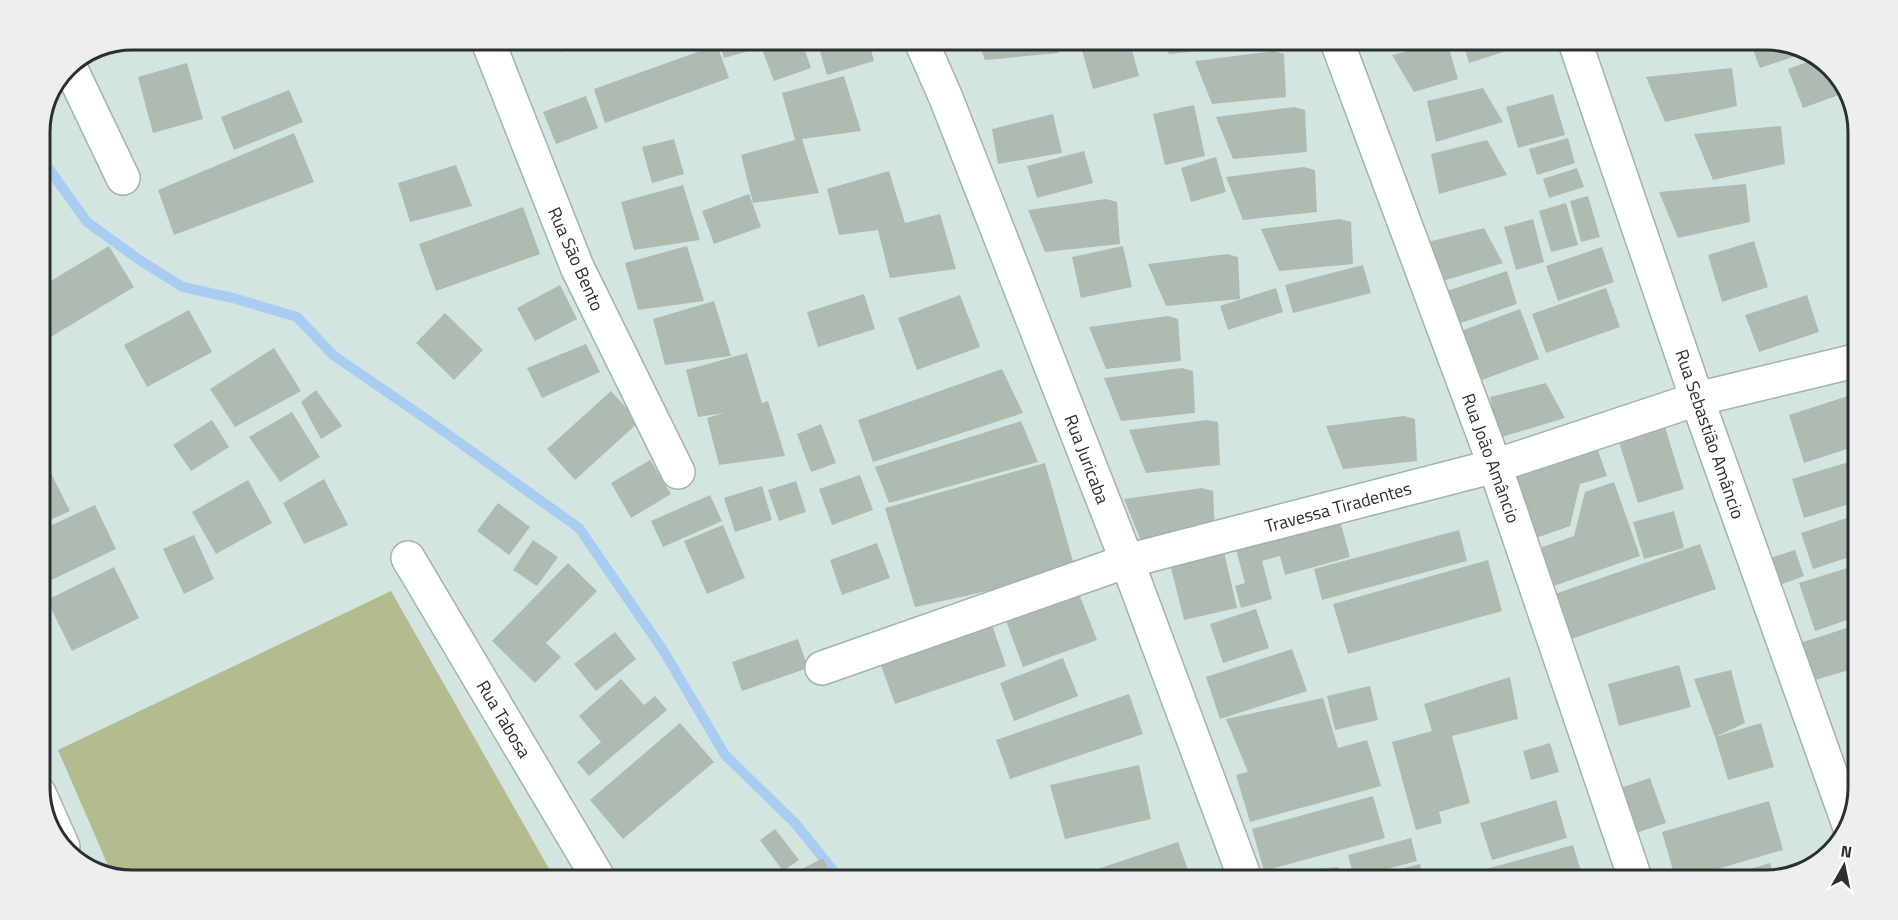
<svg xmlns="http://www.w3.org/2000/svg" width="1898" height="920" font-family="'Titillium Web',sans-serif">
<rect width="100%" height="100%" fill="#d3e5e1"/>
<polygon fill="#b3bb8f" points="391,591 556,881 132,881 113,877 58,750"/>
<g fill="none" stroke-linecap="round" stroke-linejoin="round">
<polyline stroke="#a9ccf1" stroke-width="10" points="39,155 87,222 141,261 183,287 233,298 297,317 333,355 432,423 579,528 663,650 725,755 795,823 836,874 839,881"/>
</g>
<g fill="#afbbb1">
<polygon points="556,39 604,39 605,40 560,52"/>
<polygon points="718,39 784,39 784,41 724,58"/>
<polygon points="801,39 811,68 774,81 763,52"/>
<polygon points="839,39 868,39 874,61 827,75 818,45"/>
<polygon points="977,39 1058,39 1059,53 985,60"/>
<polygon points="1112,39 1129,39 1139,76 1093,89 1081,47"/>
<polygon points="1163,39 1243,39 1243,47 1169,54"/>
<polygon points="1462,39 1526,39 1528,44 1469,63"/>
<polygon points="1749,39 1766,39 1807,48 1810,51 1760,68"/>
<polygon points="1447,42 1458,79 1414,92 1392,55"/>
<polygon points="717,45 729,78 605,123 594,89"/>
<polygon points="1273,51 1284,54 1286,97 1212,104 1195,61"/>
<polygon points="1818,58 1843,80 1847,92 1803,108 1788,69"/>
<polygon points="187,63 203,119 153,133 138,77"/>
<polygon points="1732,68 1737,106 1665,122 1646,77"/>
<polygon points="844,76 861,131 802,139 819,193 753,203 741,155 795,140 782,93"/>
<polygon points="1483,88 1503,122 1436,142 1427,101"/>
<polygon points="289,90 303,122 234,150 221,117"/>
<polygon points="1553,94 1565,135 1518,148 1506,107"/>
<polygon points="586,96 598,128 556,144 543,112"/>
<polygon points="1194,105 1205,156 1165,165 1153,114"/>
<polygon points="1294,107 1305,110 1307,152 1233,159 1216,117"/>
<polygon points="1053,114 1062,153 998,164 992,129"/>
<polygon points="1781,126 1785,164 1713,180 1694,134"/>
<polygon points="294,133 314,182 174,235 158,190"/>
<polygon points="1568,138 1575,163 1537,175 1529,149"/>
<polygon points="674,139 684,174 652,183 642,147"/>
<polygon points="1487,140 1507,175 1439,194 1431,154"/>
<polygon points="1084,151 1093,183 1037,198 1027,166"/>
<polygon points="1216,157 1226,192 1191,202 1181,168"/>
<polygon points="456,165 472,206 410,222 398,183"/>
<polygon points="1304,167 1315,170 1317,212 1243,220 1226,177"/>
<polygon points="1577,168 1584,187 1549,198 1543,179"/>
<polygon points="889,171 905,223 940,214 956,269 890,278 878,230 839,235 827,189"/>
<polygon points="1746,184 1750,222 1678,238 1659,192"/>
<polygon points="683,185 700,240 634,250 621,202"/>
<polygon points="749,194 761,227 714,244 702,211"/>
<polygon points="1588,196 1600,237 1581,242 1570,201"/>
<polygon points="1106,199 1117,202 1120,244 1045,252 1028,210"/>
<polygon points="1566,203 1578,245 1551,252 1539,211"/>
<polygon points="523,207 540,254 436,291 419,244"/>
<polygon points="1340,219 1351,222 1353,264 1279,271 1261,229"/>
<polygon points="1533,219 1544,262 1516,270 1504,227"/>
<polygon points="1484,228 1503,263 1436,283 1428,242"/>
<polygon points="1754,241 1768,287 1722,302 1708,255"/>
<polygon points="109,246 134,287 49,338 39,321 39,288"/>
<polygon points="687,246 704,301 638,310 625,263"/>
<polygon points="1123,246 1132,287 1081,298 1072,257"/>
<polygon points="1602,247 1614,282 1558,301 1546,266"/>
<polygon points="1227,254 1238,257 1240,299 1166,306 1148,264"/>
<polygon points="1363,265 1371,293 1293,313 1285,285"/>
<polygon points="1507,271 1517,304 1449,327 1438,294"/>
<polygon points="560,285 577,319 535,341 517,308"/>
<polygon points="1276,288 1283,312 1228,330 1220,306"/>
<polygon points="1606,288 1620,327 1546,353 1532,314"/>
<polygon points="864,294 875,329 818,347 807,312"/>
<polygon points="960,295 980,347 917,370 898,318"/>
<polygon points="1807,295 1819,332 1759,352 1745,315"/>
<polygon points="714,301 731,356 665,365 653,319"/>
<polygon points="1520,309 1539,359 1468,385 1450,335"/>
<polygon points="189,310 212,352 147,387 124,345"/>
<polygon points="445,313 483,350 454,380 416,343"/>
<polygon points="1168,316 1178,319 1181,361 1106,369 1089,327"/>
<polygon points="586,344 600,372 542,398 527,368"/>
<polygon points="274,348 301,391 235,427 210,389"/>
<polygon points="747,353 762,403 768,401 785,456 719,465 707,418 724,413 698,417 686,370"/>
<polygon points="1182,368 1193,371 1195,413 1121,421 1104,378"/>
<polygon points="1002,369 1023,413 873,462 858,420"/>
<polygon points="1546,383 1565,418 1498,438 1490,397"/>
<polygon points="1859,389 1859,409 1858,409 1853,391"/>
<polygon points="316,390 342,426 321,439 301,402"/>
<polygon points="611,391 639,422 575,480 547,449"/>
<polygon points="1848,396 1859,430 1859,445 1804,463 1789,415"/>
<polygon points="292,412 320,457 280,482 249,437"/>
<polygon points="1404,416 1415,419 1417,461 1343,469 1326,426"/>
<polygon points="212,420 229,447 191,471 173,445"/>
<polygon points="1207,420 1218,422 1220,465 1146,473 1129,430"/>
<polygon points="1021,421 1038,462 889,503 875,467"/>
<polygon points="821,424 836,463 811,472 797,434"/>
<polygon points="1665,427 1684,489 1638,503 1619,442"/>
<polygon points="1597,448 1607,476 1580,484 1570,526 1533,539 1512,477"/>
<polygon points="1859,459 1859,501 1804,518 1792,479"/>
<polygon points="650,460 671,494 631,518 611,483"/>
<polygon points="1045,463 1076,572 915,607 885,508"/>
<polygon points="47,465 70,511 39,525 39,469"/>
<polygon points="860,475 873,510 832,525 819,489"/>
<polygon points="324,479 348,525 304,544 283,503"/>
<polygon points="248,480 272,523 216,554 192,512"/>
<polygon points="796,481 806,512 779,521 768,490"/>
<polygon points="1614,482 1640,556 1545,589 1531,551 1574,536 1585,492"/>
<polygon points="762,486 772,520 735,532 724,498"/>
<polygon points="1202,488 1213,491 1215,533 1141,541 1124,499"/>
<polygon points="710,495 722,521 663,547 651,521"/>
<polygon points="498,503 530,527 509,555 477,531"/>
<polygon points="95,505 116,549 43,584 39,577 39,531"/>
<polygon points="1674,511 1684,548 1644,559 1633,522"/>
<polygon points="1859,514 1859,554 1813,569 1801,533"/>
<polygon points="1339,517 1350,557 1285,575 1280,556 1262,561 1272,599 1241,608 1235,586 1245,583 1235,546"/>
<polygon points="723,525 745,578 707,594 684,541"/>
<polygon points="1459,530 1467,561 1322,600 1314,569"/>
<polygon points="194,535 214,579 184,594 163,549"/>
<polygon points="533,540 558,557 537,586 513,570"/>
<polygon points="877,543 890,578 842,595 830,560"/>
<polygon points="1700,544 1716,589 1568,640 1552,595"/>
<polygon points="1795,550 1804,576 1774,587 1764,560"/>
<polygon points="1224,552 1237,608 1184,620 1170,564"/>
<polygon points="1488,560 1502,611 1348,654 1333,604"/>
<polygon points="568,563 597,591 546,643 561,657 535,683 492,641"/>
<polygon points="1857,565 1859,616 1815,631 1799,583"/>
<polygon points="114,567 139,618 72,651 47,600"/>
<polygon points="1078,591 1097,640 1023,667 1005,618"/>
<polygon points="1256,609 1269,648 1223,663 1210,624"/>
<polygon points="989,616 1006,666 895,704 877,654"/>
<polygon points="1859,624 1859,667 1812,681 1800,643"/>
<polygon points="615,632 636,659 596,691 574,664"/>
<polygon points="798,639 808,668 742,691 732,662"/>
<polygon points="1292,649 1307,691 1220,719 1206,677"/>
<polygon points="1063,658 1078,696 1014,721 1000,683"/>
<polygon points="1679,665 1691,707 1619,726 1608,684"/>
<polygon points="1731,670 1745,723 1715,737 1694,679"/>
<polygon points="1510,677 1518,719 1452,736 1470,803 1439,812 1442,823 1416,830 1392,742 1432,731 1424,704"/>
<polygon points="621,679 644,705 655,696 667,710 589,776 577,762 601,742 579,716"/>
<polygon points="1370,686 1378,720 1335,730 1327,696"/>
<polygon points="1129,694 1143,734 1010,779 996,740"/>
<polygon points="1323,698 1338,748 1367,740 1381,786 1250,822 1236,775 1248,772 1226,719"/>
<polygon points="680,723 714,762 623,839 590,800"/>
<polygon points="1761,723 1774,767 1728,780 1715,737"/>
<polygon points="1550,743 1559,772 1531,780 1523,751"/>
<polygon points="1139,765 1151,819 1065,839 1050,785"/>
<polygon points="1650,778 1666,823 1636,833 1620,788"/>
<polygon points="1373,796 1385,838 1264,871 1252,829"/>
<polygon points="1556,800 1567,838 1492,860 1480,823"/>
<polygon points="1769,801 1783,850 1676,881 1662,832"/>
<polygon points="775,829 799,860 783,871 760,840"/>
<polygon points="1411,838 1417,861 1376,872 1378,881 1355,881 1348,855"/>
<polygon points="1178,842 1192,881 1082,881 1080,875"/>
<polygon points="1573,845 1584,881 1446,881 1446,880"/>
<polygon points="823,858 835,881 798,881 794,873"/>
<polygon points="1770,863 1775,879 1767,881 1729,881 1727,876"/>
<polygon points="1420,864 1424,881 1382,881 1380,874"/>
<polygon points="1338,867 1342,881 1289,881 1287,872"/>
<polygon points="273,870 343,880 343,881 272,881"/>
</g>
<g fill="none" stroke-linecap="round" stroke-linejoin="round">
<defs>
<g id="minor">
<polyline points="487,39 577,267 678,472"/>
<polyline points="920,39 946,98 1127,561 1246,881"/>
<polyline points="1336,39 1495,466 1636,881"/>
<polyline points="1574,39 1697,399 1850,828"/>
<polyline points="69,65 123,178"/>
<polyline points="408,558 600,881"/>
<polyline points="822,668 1127,561 1495,466 1697,399 1859,360"/>
<polyline points="39,793 63,847"/>
</g>
</defs>
<use href="#minor" stroke="#a1b2af" stroke-width="36"/>
<use href="#minor" stroke="#fff" stroke-width="33"/>
</g>
<g text-anchor="middle" dominant-baseline="central" stroke-width="4.5" stroke-linejoin="round" paint-order="stroke">
<g font-size="18" fill="#2a302f" stroke="#fff">
<text transform="translate(576 259) rotate(66)">Rua São Bento</text>
<text transform="translate(1710 434) rotate(71)">Rua Sebastião Amâncio</text>
<text transform="translate(1491 458) rotate(70)">Rua João Amâncio</text>
<text transform="translate(1087 459) rotate(69)">Rua Juricaba</text>
<text transform="translate(1338 507) rotate(-15)">Travessa Tiradentes</text>
<text transform="translate(504 719) rotate(59)">Rua Tabosa</text>
</g>
</g>
<path d="M0 0H1898V920H0ZM132 50H1766A82 82 0 0 1 1848 132V788A82 82 0 0 1 1766 870H132A82 82 0 0 1 50 788V132A82 82 0 0 1 132 50Z" fill="#eee" fill-rule="evenodd"/>
<path fill="none" stroke="#2a302f" stroke-width="3" d="M132 50H1766A82 82 0 0 1 1848 132V788A82 82 0 0 1 1766 870H132A82 82 0 0 1 50 788V132A82 82 0 0 1 132 50Z"/>
<g transform="translate(1844 866) rotate(9)" stroke="#ffffff" stroke-width="4.5" paint-order="stroke">
<path d="M0-4.5L10 22L0 15L-10 22Z" fill="#2a302f"/>
<text y="-9" font-size="16" font-weight="bold" text-anchor="middle" fill="#2a302f">N</text>
</g>
</svg>
